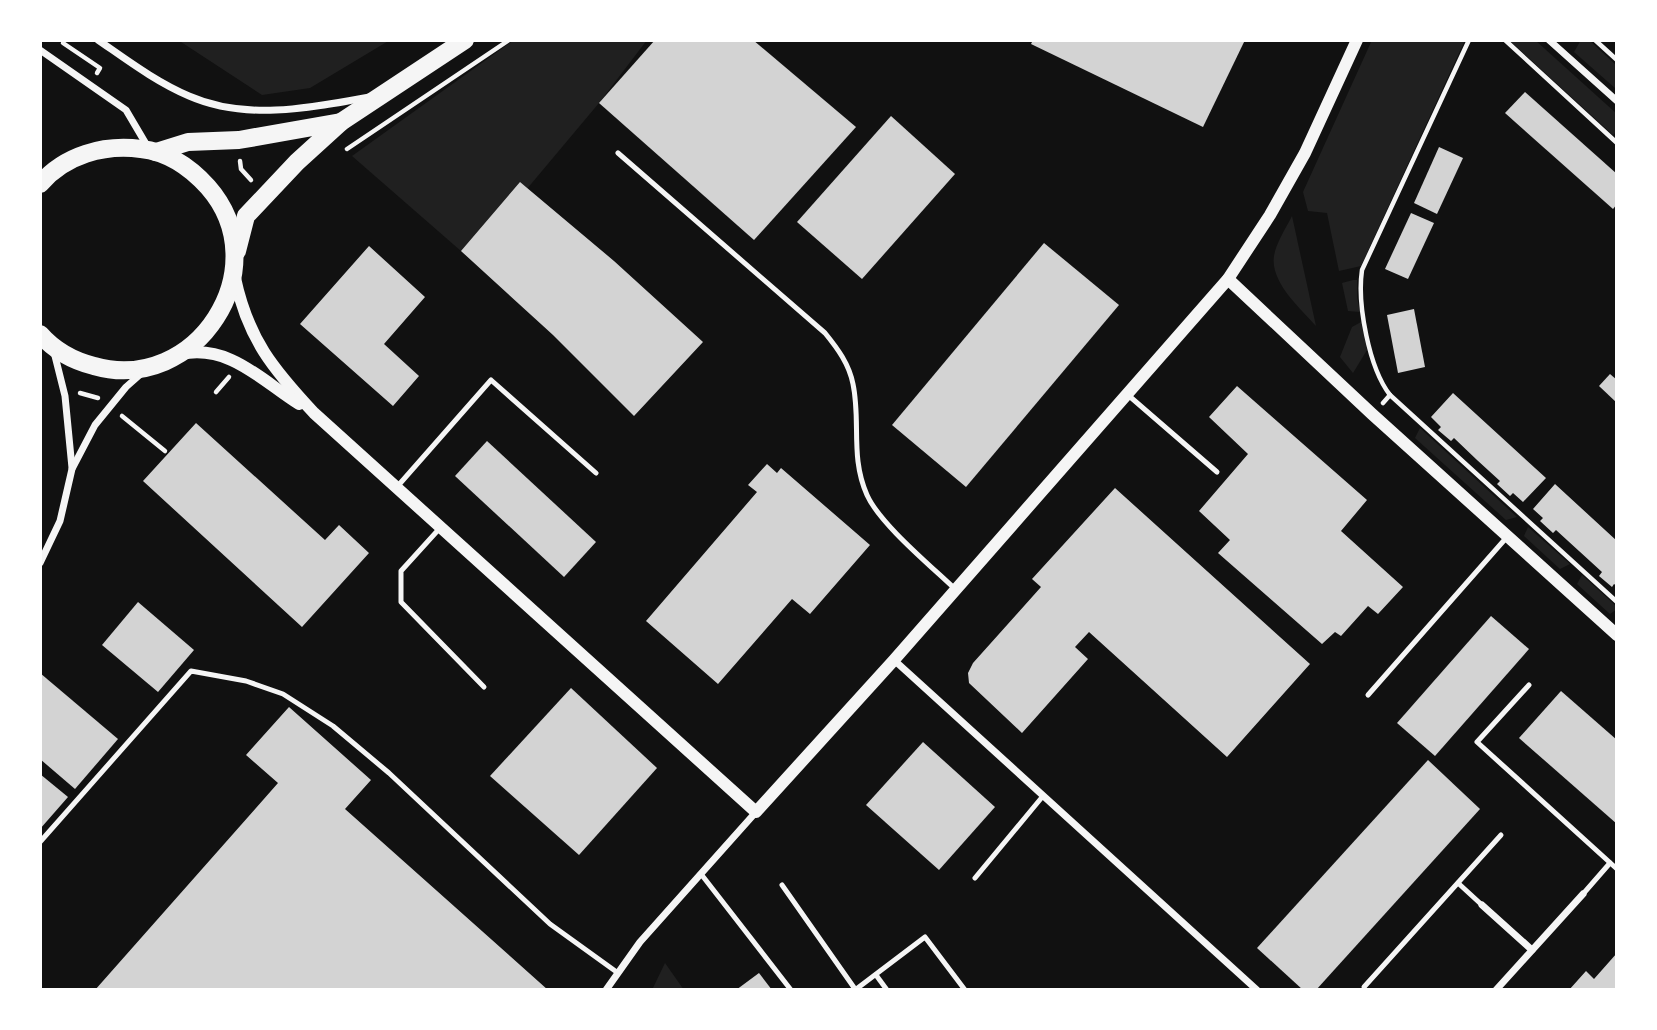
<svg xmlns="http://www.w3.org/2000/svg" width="1657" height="1030" font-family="Karla,sans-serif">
<rect width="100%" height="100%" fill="#111"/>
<g fill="#202020">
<polygon points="178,40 390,40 310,88 262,95"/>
<polygon points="514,40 647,40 599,103 469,258 352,156"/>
<polygon points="1372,40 1465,40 1361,266 1339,271 1327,213 1308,211 1303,192"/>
<polygon points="1509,40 1535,40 1617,114 1617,131 1613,135"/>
<polygon points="1581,40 1589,40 1617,66 1615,88 1574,52"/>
<path d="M1292,216L1316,326C1300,308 1270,282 1274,256C1276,243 1286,228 1292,216Z"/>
<polygon points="1353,280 1357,280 1357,297 1360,312 1348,311 1342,283"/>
<polygon points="1361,322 1367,350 1353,373 1340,357 1352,327"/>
<polygon points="1420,428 1517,517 1506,520 1415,438"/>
<polygon points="1528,527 1570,564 1560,569 1524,536"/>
<polygon points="1582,575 1617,607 1617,609 1610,614 1577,584"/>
<polygon points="665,963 684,990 652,990"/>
</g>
<g fill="#d3d3d3">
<polygon points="655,40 753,40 856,127 754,240 599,103"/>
<polygon points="1033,40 1245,40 1203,127 1031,44"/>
<polygon points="1525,92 1617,174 1617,204 1613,209 1505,113"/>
<polygon points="891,116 955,174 862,279 797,222"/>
<polygon points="1439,147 1463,158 1437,214 1414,203"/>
<polygon points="520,182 614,261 703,342 634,416 553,335 461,251"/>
<polygon points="1411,213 1434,223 1408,279 1385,269"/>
<polygon points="1044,243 1119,305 966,487 892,425"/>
<polygon points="369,246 425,297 384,344 419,376 393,406 300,324"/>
<polygon points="1414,309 1425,367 1398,373 1387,315"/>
<polygon points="1610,374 1617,380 1617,403 1599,386"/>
<polygon points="1237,386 1367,500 1341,531 1403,587 1378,614 1368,606 1341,636 1335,632 1322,644 1218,553 1230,540 1199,511 1248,454 1209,417"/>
<polygon points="1453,393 1546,478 1523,502 1513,493 1510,496 1497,484 1500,481 1477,460 1454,438 1451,441 1438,430 1441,427 1431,417"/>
<polygon points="196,423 325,540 339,525 369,553 302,627 143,481"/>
<polygon points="487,441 596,542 564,577 455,476"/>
<polygon points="767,464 777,473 781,468 870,545 810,614 792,599 718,684 646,621 757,492 748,485"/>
<polygon points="1555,484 1617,541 1617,586 1614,584 1612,587 1599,576 1602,572 1556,530 1553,533 1540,521 1543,518 1533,509"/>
<polygon points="1115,488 1310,664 1227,757 1089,632 1075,647 1088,659 1022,733 969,683 968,673 973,663 1041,587 1032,579"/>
<polygon points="138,602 194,650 158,692 102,645"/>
<polygon points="1491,616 1529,649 1435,756 1397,723"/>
<polygon points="40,673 118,739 75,789 40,759"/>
<polygon points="571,688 657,768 579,855 490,776"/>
<polygon points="1561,691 1617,740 1617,824 1519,738"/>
<polygon points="289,707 371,780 345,809 548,990 95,990 278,783 246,755"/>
<polygon points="923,742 995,807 939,870 866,805"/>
<polygon points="1428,760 1480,809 1316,990 1303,990 1257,948"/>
<polygon points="40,774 68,797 40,829"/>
<polygon points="1617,953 1617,990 1569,990 1586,971 1594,979"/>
<polygon points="759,973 772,990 736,990"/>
</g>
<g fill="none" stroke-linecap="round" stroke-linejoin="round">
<g stroke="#f5f5f5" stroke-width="4.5">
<polyline points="1505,40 1617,143"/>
<polyline points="1595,40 1617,60"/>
<polyline points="63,43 100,68 97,73"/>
<polyline points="347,149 509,40"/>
<polyline points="240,161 241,169 251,180"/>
<polyline points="216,392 229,377"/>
<polyline points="80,393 98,398"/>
<polyline points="1390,395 1617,602"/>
<path d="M1383,403L1390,395C1369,368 1357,304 1362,270L1469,40"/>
<polyline points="122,416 165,451"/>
</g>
<g stroke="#f5f5f5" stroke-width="5">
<path d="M618,153L825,333C838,349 849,364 853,384C861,422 850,457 867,495C880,524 931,566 955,589"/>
<polyline points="1128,395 1217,472"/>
<polyline points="396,488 491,380 596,473"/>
<polyline points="440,528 401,571 401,602 484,687"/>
<polyline points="1529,685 1477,742 1617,869"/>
<polyline points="1368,695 1507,537"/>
<polyline points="40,842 191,671 246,681 283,694 333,726 389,773 550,924 618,973"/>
<polyline points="701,874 791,990"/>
<polyline points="975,878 1043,796"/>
<polyline points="1458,883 1482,905"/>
<polyline points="782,885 855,989"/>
<polyline points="1583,894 1610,863"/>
<polyline points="876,975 887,990"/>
<polyline points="1364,987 1501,835"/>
<polyline points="855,990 925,937 965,990"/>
</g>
<g stroke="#f5f5f5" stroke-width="7">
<path d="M98,40C127,60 156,82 189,96C246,121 310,108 369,97"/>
<polyline points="1549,40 1617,101"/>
<polyline points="40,50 126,110 149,149"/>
<polyline points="54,352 65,396 72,468"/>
<polyline points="40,563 60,521 72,469 95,425 126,387 143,372"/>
<polyline points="894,660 1257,990"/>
<polyline points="1482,905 1532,950"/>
<polyline points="606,990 640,942 756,812"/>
<polyline points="1496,990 1583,894"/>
</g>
<g stroke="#f5f5f5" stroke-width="12">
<path d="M235,278C248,339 273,369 314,413L756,812L894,660L1228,279L1270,215L1305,153L1357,40"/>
<polyline points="1228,279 1372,414 1617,635"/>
<path d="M181,354C230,344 262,381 299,404"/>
</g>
<g stroke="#f5f5f5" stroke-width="18">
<polyline points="156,152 188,142 239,140 341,122"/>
<path d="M40,184C65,155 104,144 141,149C168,152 190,167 208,187C279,268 196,395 94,366C74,361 54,350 40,334"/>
<polyline points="237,251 246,216 297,162 341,122 465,40"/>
</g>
</g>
<rect width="1657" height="1030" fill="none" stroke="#ffffff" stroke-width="84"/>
</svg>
